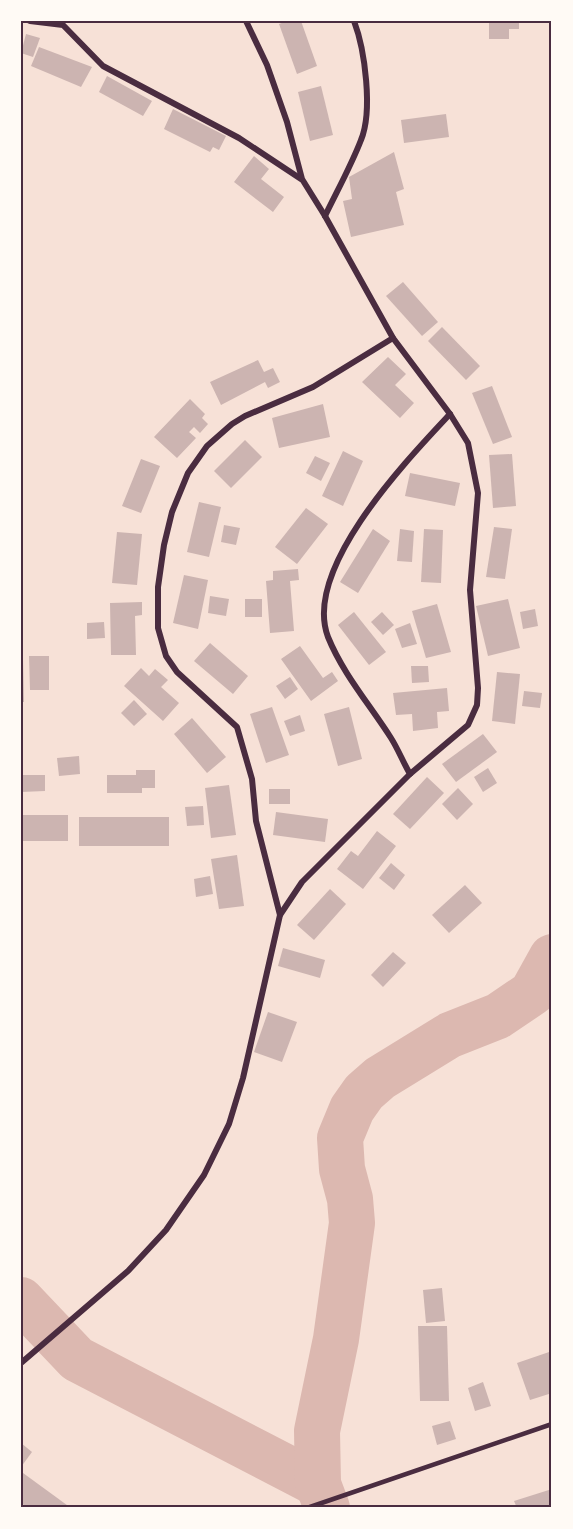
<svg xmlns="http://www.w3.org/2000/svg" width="573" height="1529" font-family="Raleway,sans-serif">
<rect width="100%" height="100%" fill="#f7e1d7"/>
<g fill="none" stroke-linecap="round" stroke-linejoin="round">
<g stroke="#dcb8b0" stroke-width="46">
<polyline points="21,1300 77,1359 318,1484"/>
<polyline points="327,1508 318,1484 317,1431 336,1339 352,1223 350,1199 342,1169 340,1138 352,1109 364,1092 380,1078 450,1035 498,1016 532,993 552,957"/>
</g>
</g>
<g fill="#ccb4b1">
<polygon points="287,21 301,21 317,66 297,74 279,24"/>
<polygon points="489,21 519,21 519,29 509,29 509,39 489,39"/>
<polygon points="26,34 40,38 33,57 21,53"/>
<polygon points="39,47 92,67 81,87 31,66"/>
<polygon points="107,76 152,101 143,116 99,92"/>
<polygon points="321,86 333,135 310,141 298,92"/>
<polygon points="173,109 226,136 219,150 213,147 210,152 164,129"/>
<polygon points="446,114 449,137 404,143 401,120"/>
<polygon points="394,152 404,189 396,192 404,225 351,237 343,201 352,199 349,177"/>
<polygon points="254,156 269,169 261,179 284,197 273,212 234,182"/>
<polygon points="403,282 438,322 422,336 386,296"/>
<polygon points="442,327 480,366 466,380 428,341"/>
<polygon points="388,357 406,374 395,385 414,403 400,418 362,382"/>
<polygon points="258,360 264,372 273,368 280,382 268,388 265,382 221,405 210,382"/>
<polygon points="492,386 512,437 493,444 472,393"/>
<polygon points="190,399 205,414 202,418 208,424 200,433 194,427 189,432 196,438 177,458 154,437"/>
<polygon points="323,404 330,437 279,448 272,418"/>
<polygon points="245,440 262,457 231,488 214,471"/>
<polygon points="343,451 363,461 343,506 322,496"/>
<polygon points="512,454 516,506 493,508 489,455"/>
<polygon points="315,456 330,463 321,481 306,473"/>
<polygon points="141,459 160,466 141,513 122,506"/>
<polygon points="410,473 460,483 455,506 405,496"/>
<polygon points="199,502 221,507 209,557 187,552"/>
<polygon points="306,508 328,524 297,564 275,547"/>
<polygon points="224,525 240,528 236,545 221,542"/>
<polygon points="494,527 512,529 505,579 486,577"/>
<polygon points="373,529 390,541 358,593 340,582"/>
<polygon points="400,529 414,531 412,562 397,561"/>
<polygon points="424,529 443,530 441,583 421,582"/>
<polygon points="117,532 142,534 137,585 112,583"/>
<polygon points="298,569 299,580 290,581 294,631 270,633 266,581 273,580 273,571"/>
<polygon points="184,575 208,580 198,629 173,623"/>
<polygon points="210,596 229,599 226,616 208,613"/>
<rect x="245" y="599" width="17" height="18"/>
<polygon points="508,599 520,648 488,656 476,606"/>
<polygon points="142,602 142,615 135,616 136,655 111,655 110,603"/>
<polygon points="437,604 451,652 426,658 412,611"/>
<polygon points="535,609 538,626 523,629 520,612"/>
<polygon points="354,612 386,652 369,665 338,625"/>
<polygon points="382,612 394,625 383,635 371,622"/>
<polygon points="104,622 105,638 87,639 87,623"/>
<polygon points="410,623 417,644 402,648 395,629"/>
<polygon points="210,643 248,676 233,694 194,661"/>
<polygon points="300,646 323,678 332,672 338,681 311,701 281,659"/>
<polygon points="29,656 49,656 49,690 30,690"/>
<polygon points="21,659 23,659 24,702 21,702"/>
<polygon points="411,666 428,666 429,682 412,683"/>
<polygon points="141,668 149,676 155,669 168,680 161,687 179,703 163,721 124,686"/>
<polygon points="497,672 520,674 515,724 492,721"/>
<polygon points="290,677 298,689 285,699 276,686"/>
<polygon points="447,688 449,711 437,712 438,728 413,731 412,714 396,715 393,693"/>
<polygon points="524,691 542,693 540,708 522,706"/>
<polygon points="134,700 147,714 134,726 121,713"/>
<polygon points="272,707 289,755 266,763 250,714"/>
<polygon points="349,707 362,759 338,766 324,714"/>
<polygon points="300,715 305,731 290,736 284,721"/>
<polygon points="192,718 226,757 207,773 174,734"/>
<polygon points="483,734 497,752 456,782 442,764"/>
<polygon points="79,756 80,774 59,776 57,758"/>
<polygon points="488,768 497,783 483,792 474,777"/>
<polygon points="136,770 155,770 155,788 142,788 142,793 107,793 107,775 136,775"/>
<polygon points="21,775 45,775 45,791 21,792"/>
<polygon points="427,777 444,793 410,829 393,814"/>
<polygon points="229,785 236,835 211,838 205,788"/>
<polygon points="458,788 473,804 457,820 442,804"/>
<rect x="269" y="789" width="21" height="15"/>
<polygon points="203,806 204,825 187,826 185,807"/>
<polygon points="276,812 328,819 325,842 273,835"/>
<rect x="21" y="815" width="47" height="26"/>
<rect x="79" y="817" width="90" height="29"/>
<polygon points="377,831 396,846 363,889 337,869 351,851 358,856"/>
<polygon points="237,855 244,906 219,909 211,859"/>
<polygon points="391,863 405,875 394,890 379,878"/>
<polygon points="210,876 213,894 196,897 194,879"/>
<polygon points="465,885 482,903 449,933 432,915"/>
<polygon points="330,889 346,904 314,940 297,925"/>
<polygon points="283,948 325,960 320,978 278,966"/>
<polygon points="393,952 406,963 383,987 371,975"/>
<polygon points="268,1012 297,1022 282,1062 254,1052"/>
<polygon points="442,1288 445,1321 426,1323 423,1290"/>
<polygon points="418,1326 447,1326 449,1401 420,1401"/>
<polygon points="552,1351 552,1393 530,1400 517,1363"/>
<polygon points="483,1382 491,1406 475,1411 468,1388"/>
<polygon points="450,1421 456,1439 437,1445 432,1426"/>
<polygon points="21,1443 32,1452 21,1467"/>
<polygon points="23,1473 71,1508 28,1508 21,1503 21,1476"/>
<polygon points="552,1489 552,1508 517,1508 514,1501"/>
</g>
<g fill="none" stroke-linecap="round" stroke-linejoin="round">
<polyline stroke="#4a2c40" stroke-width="4.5" points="307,1508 552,1424"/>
<g stroke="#4a2c40" stroke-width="6">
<polyline points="30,21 63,25 103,66 239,138 301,179"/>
<path d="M325,216C337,191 351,166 361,140C373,111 365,50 354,21"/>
<path d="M410,774C403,762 398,749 391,738C370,705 343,674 328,637C302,569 407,460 450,414"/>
<polyline points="280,915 256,821 252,779 237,727 177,672 166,656 158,628 158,587 164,545 172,512 188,473 207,446 232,424 245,416 313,387 393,338"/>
<polyline points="21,1363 128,1271 166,1230 204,1175 229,1124 243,1078 280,915 302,882 410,774 468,725 477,705 478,688 470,590 478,493 468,443 450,414 393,338 325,216 302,179 287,122 267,65 246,21"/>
</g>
</g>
<rect width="573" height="1529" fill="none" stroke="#fffaf5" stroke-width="45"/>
<rect x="22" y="22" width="528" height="1484" fill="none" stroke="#4a2c40" stroke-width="2"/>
</svg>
